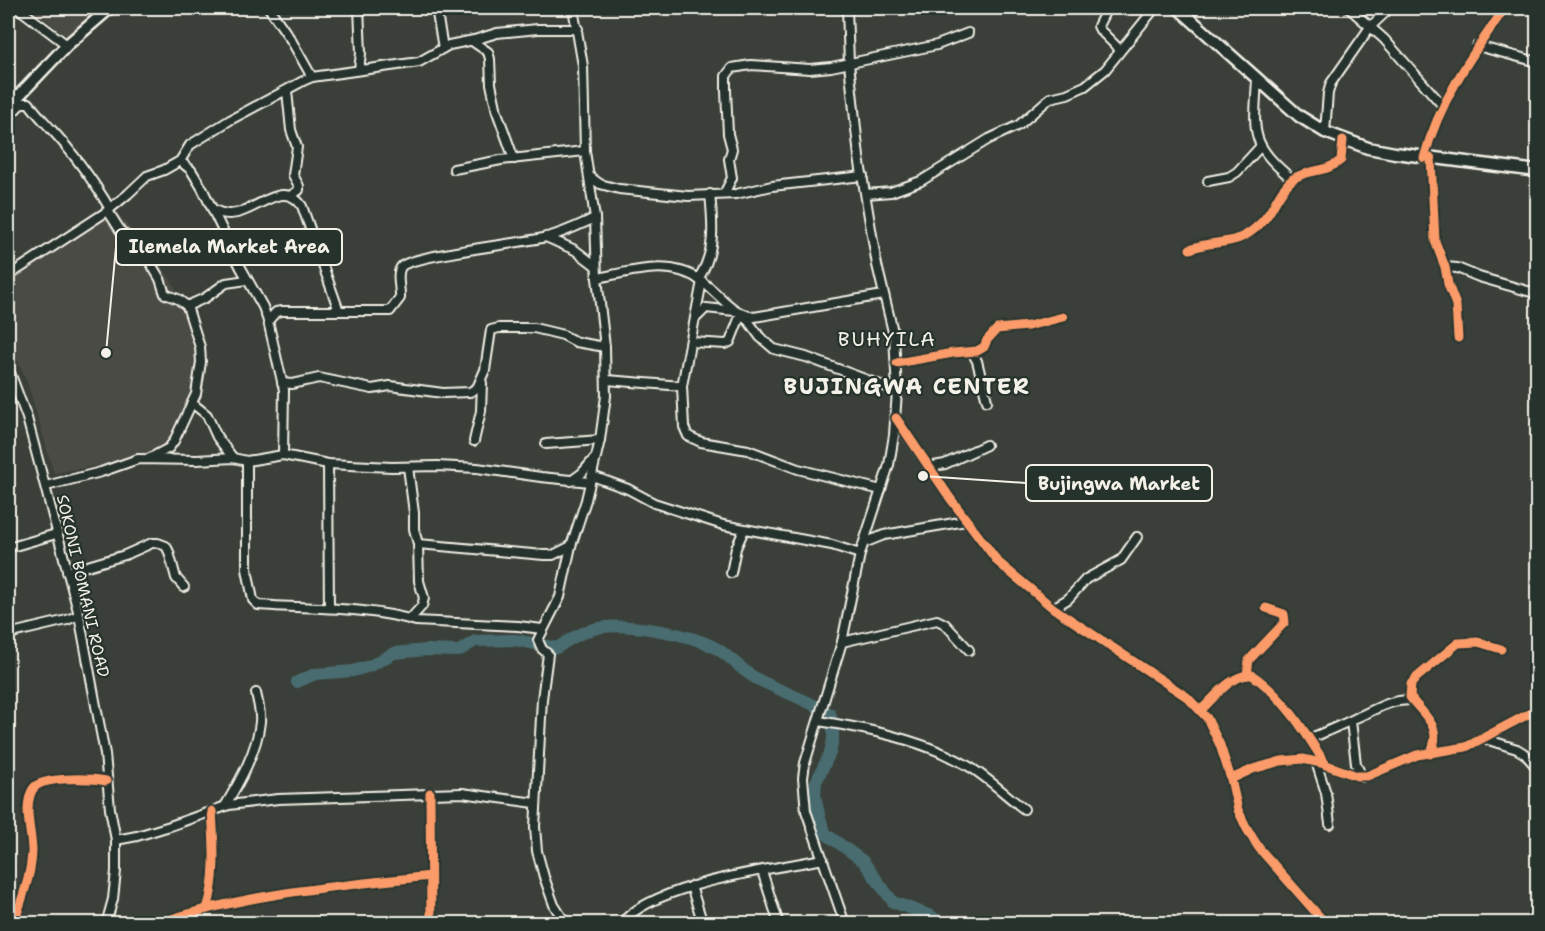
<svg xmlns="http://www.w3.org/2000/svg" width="1545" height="931" font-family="'Shantell Sans',sans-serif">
<rect width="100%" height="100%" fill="#3a4039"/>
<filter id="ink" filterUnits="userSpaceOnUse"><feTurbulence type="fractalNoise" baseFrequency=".0167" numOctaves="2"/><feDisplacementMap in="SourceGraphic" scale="12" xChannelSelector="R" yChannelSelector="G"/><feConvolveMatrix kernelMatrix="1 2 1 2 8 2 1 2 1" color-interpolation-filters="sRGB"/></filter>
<g filter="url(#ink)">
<g fill="#4b4c45">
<polygon points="31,8 102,8 68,37"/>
<polygon points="119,215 159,263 175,287 184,308 202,366 201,389 173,452 54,473 28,384 8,338 8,275 24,267 48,245 105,217"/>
</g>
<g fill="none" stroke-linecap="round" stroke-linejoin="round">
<path stroke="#496c6f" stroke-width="12" d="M297,682L315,674L353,671L370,666L394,653L427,650L459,651L475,641L515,640L557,648C568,640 581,632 594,629C623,621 694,634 719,650C733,659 744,673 759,680C783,692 807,700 830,714L833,723V739L830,753L816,782L815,795L820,819L826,834L863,861L893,902L931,916L943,924"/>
<defs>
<g id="minor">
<polyline points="18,8 67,45"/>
<polyline points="269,8 291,40 312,77"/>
<polyline points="359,8 361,53 359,70"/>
<polyline points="436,8 443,48"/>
<polyline points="1107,8 1098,26 1100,30 1120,50"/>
<polyline points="1349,8 1384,39 1444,107"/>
<polyline points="472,41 488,52 490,59 491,84 497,112 514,159"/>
<polyline points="1477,46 1538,62"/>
<path d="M1257,79C1254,133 1249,143 1292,179"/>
<polyline points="287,91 291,130 297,147 293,175 299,186 299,190 292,195"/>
<path d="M8,111L12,113L22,103H29C36,113 43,120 51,129C71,150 95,183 110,209"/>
<polyline points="1325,132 1328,93 1331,83 1370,27 1390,8"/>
<path d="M1424,158C1439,102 1472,54 1505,8"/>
<polyline points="1431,158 1435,241 1445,267 1448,284 1456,305 1458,338"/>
<polyline points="180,161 191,170 202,188 240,266 263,307 268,321 284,390 283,455"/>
<polyline points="454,169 501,160 585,151"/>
<polyline points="589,176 600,184 619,189 688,196 736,194 772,186 863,176"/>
<polyline points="1208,181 1229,177 1237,172 1260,147"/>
<polyline points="724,194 732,178 729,159 732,149 728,134 726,91 726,76 732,68 751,65 810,69 831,67 937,45 968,33"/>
<polyline points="866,194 891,192 921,181 989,139 1019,125 1050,98 1067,94 1085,86 1105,70 1155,8"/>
<path d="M215,210C246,229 279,172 302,206L339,311"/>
<polyline points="108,211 120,230 148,259 160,279 165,294 178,299 187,306 200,347 201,362 196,394 174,441 169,448 150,458"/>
<polyline points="546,237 575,250 596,266"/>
<path d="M1190,249C1211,240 1230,246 1249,233C1256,228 1264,221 1269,213C1276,202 1282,187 1293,179C1307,169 1327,173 1341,160L1343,140"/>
<polyline points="1445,267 1457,268 1479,277 1538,294"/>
<polyline points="8,276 106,212 128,194 147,176 164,170 180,161 190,145 230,120 305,80 312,77 419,62 449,45 474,40 497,33 538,29 578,29"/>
<path d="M597,278C630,272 671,258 701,281C720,294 730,313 754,317L883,295"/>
<path d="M698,279C716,253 713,223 710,194"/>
<polyline points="702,281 682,386 684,427 688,436 701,442 748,450 798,469 881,490"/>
<polyline points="187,306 205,298 226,283 247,280"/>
<polyline points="744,315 760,337 774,349 806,357 897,391"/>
<polyline points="697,317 706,308 735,311"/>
<path d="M268,321L276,312L282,311H390L400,298C401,289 395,273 402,266C413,255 524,243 547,237C564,233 579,225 595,218"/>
<polyline points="691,342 726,344 730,342 741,314"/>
<polyline points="972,352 977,361 987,401"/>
<polyline points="897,363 953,353 977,351 984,347 987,340 997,329 1028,326 1063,317"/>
<polyline points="8,367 27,418 79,615 105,754 110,809 116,840 116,871 113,899 106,924"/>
<polyline points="607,380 682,386"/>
<polyline points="282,383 292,384 319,378 372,389 390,386 443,393 470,392 477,388 485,370 491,330 499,328 534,328 563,335 576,342 605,347"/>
<polyline points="192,403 207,415 217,437 233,458"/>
<polyline points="896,419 950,498 998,562 1053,608 1187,697 1207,718 1220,745 1231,779 1238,810 1247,829 1259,848 1326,924"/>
<polyline points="474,441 481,411 482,383"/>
<polyline points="546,444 600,440"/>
<path d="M247,461V569L253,600L258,605C309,609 367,606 416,621L518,626L542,629"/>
<polyline points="328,464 329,608"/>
<polyline points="408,467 414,513 414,529 418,544 544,555 553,555 571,546"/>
<polyline points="928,467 945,464 986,445"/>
<polyline points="592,476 628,489 654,503 723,525 832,545 860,554"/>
<polyline points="571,481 582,473 594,459"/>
<polyline points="46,486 101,472 138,459 197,460 233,458 247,461 283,455 328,464 392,467 437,466 477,468 541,477 590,482"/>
<polyline points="864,543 884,535 966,521"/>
<polyline points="8,548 56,534"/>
<polyline points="67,572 125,555 152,543 158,543 166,546 169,552 176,578 184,587"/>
<polyline points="731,573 736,548 744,530"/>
<polyline points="1053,608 1068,599 1086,579 1121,560 1137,537"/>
<polyline points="410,619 422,606 424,598 419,581 418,544"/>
<polyline points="8,634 67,620 79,615"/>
<polyline points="842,642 937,620 945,624 969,650"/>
<polyline points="1247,675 1249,660 1285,622 1284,614 1266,608"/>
<path d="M1201,710C1214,698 1232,673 1252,675C1284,697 1306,733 1326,765"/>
<path d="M819,721C869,729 929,741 973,769C990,780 1007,796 1024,809"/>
<polyline points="1351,721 1356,764 1362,777"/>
<polyline points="1482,738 1517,749 1525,754 1538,769"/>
<path d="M1309,739C1325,732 1342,725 1358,717C1379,708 1388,700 1413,700"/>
<path d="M1430,754C1444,727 1425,717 1410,697L1411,684L1416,678L1458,643L1478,642L1501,649"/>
<polyline points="1316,762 1326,793 1330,824"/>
<polyline points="1231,779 1253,769 1281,761 1303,759 1321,763 1357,776 1367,776 1417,755 1466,747 1538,709"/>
<polyline points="430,793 431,924"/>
<path d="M225,806C240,781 257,751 260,722C261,712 258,703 256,693"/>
<polyline points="116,840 137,836 170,826 229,805 278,799 462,793 535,803"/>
<polyline points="762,871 779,924"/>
<polyline points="691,886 703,924"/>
<path d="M207,909C217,878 214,843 212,811"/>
<polyline points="1175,923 1175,924"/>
<path d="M14,924C21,899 31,878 32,852C32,838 28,824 28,810C28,802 30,789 37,785C51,777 91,778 106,781"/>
<path d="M157,924C244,893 339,886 430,876"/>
<polyline points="566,924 554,905 544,877 537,851 535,827 542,699 548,654 542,649 538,640 560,597 571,546 586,500 600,440 606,396 605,347 597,278 595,218 585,151 583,66 573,8"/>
<path d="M621,924C651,884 773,869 823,859"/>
<polyline points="845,924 806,811 803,778 805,763 842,642 860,554 889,465 894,435 897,391 894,336 877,265 859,157 849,63 847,8"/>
</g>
<g id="major">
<polyline points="1178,8 1299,116 1325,132 1368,148 1395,153 1538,171"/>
<polyline points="8,107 67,45 110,8"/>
</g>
</defs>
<use href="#minor" stroke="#f4f1e8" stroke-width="12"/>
<use href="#major" stroke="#f4f1e8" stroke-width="15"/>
<use href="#minor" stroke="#26332d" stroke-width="8"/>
<use href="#major" stroke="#26332d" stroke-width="10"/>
<defs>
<g id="cycleway">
<path d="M1424,158C1439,102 1472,54 1505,8"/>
<polyline points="1431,158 1435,241 1445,267 1448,284 1456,305 1458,338"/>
<path d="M1190,249C1211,240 1230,246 1249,233C1256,228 1264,221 1269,213C1276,202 1282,187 1293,179C1307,169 1327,173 1341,160L1343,140"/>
<polyline points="897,363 953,353 977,351 984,347 987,340 997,329 1028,326 1063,317"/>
<polyline points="896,418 950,498 998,562 1053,608 1187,697 1207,718 1220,745 1231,779 1238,810 1247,829 1259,848 1326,924"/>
<polyline points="1247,675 1249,660 1285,622 1284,614 1266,608"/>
<path d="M1201,710C1214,698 1232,673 1252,675C1284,697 1306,733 1326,765"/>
<path d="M1430,754C1444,727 1425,717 1410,697L1411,684L1416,678L1458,643L1478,642L1501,649"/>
<polyline points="1231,779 1253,769 1281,761 1303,759 1321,763 1357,776 1367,776 1417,755 1466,747 1538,709"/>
<polyline points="430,793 431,924"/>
<path d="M207,909C217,878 214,843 212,811"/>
<path d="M14,924C21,899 31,878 32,852C32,838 28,824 28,810C28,802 30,789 37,785C51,777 91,778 106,781"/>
<path d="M157,924C244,893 339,886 430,876"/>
</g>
</defs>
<use href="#cycleway" stroke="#26332d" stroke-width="13"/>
<use href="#cycleway" stroke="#fa9b69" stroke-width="9"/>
</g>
</g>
<g text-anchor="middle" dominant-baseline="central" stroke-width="4.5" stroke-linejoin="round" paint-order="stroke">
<g font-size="16" fill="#f4f1e8" stroke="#26332d">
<text transform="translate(83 586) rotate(77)">SOKONI BOMANI ROAD</text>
</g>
<g font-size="20" letter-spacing="1.5" fill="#f4f1e8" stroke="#26332d">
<text x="887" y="339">BUHYILA</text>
</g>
<g font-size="22" font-weight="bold" letter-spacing="1.5" fill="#f4f1e8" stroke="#26332d">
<text x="907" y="386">BUJINGWA CENTER</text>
</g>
</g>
<path fill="none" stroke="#f4f1e8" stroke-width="2" d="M106 353L116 247M923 476L1026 483"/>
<g fill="#f4f1e8" stroke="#26332d" stroke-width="2">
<circle cx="106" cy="353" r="6"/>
<circle cx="923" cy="476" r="6"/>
</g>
<g fill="#26332d" stroke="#f4f1e8" stroke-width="2">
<rect x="116" y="229" width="226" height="36" rx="6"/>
<rect x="1026" y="465" width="186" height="36" rx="6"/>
</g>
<g font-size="18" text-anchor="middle" font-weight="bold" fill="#f4f1e8">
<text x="229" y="253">Ilemela Market Area</text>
<text x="1119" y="490">Bujingwa Market</text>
</g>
<rect width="1545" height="931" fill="none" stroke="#26332d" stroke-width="30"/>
<rect x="15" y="15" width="1515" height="901" fill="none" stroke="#f4f1e8" stroke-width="2" filter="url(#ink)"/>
</svg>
